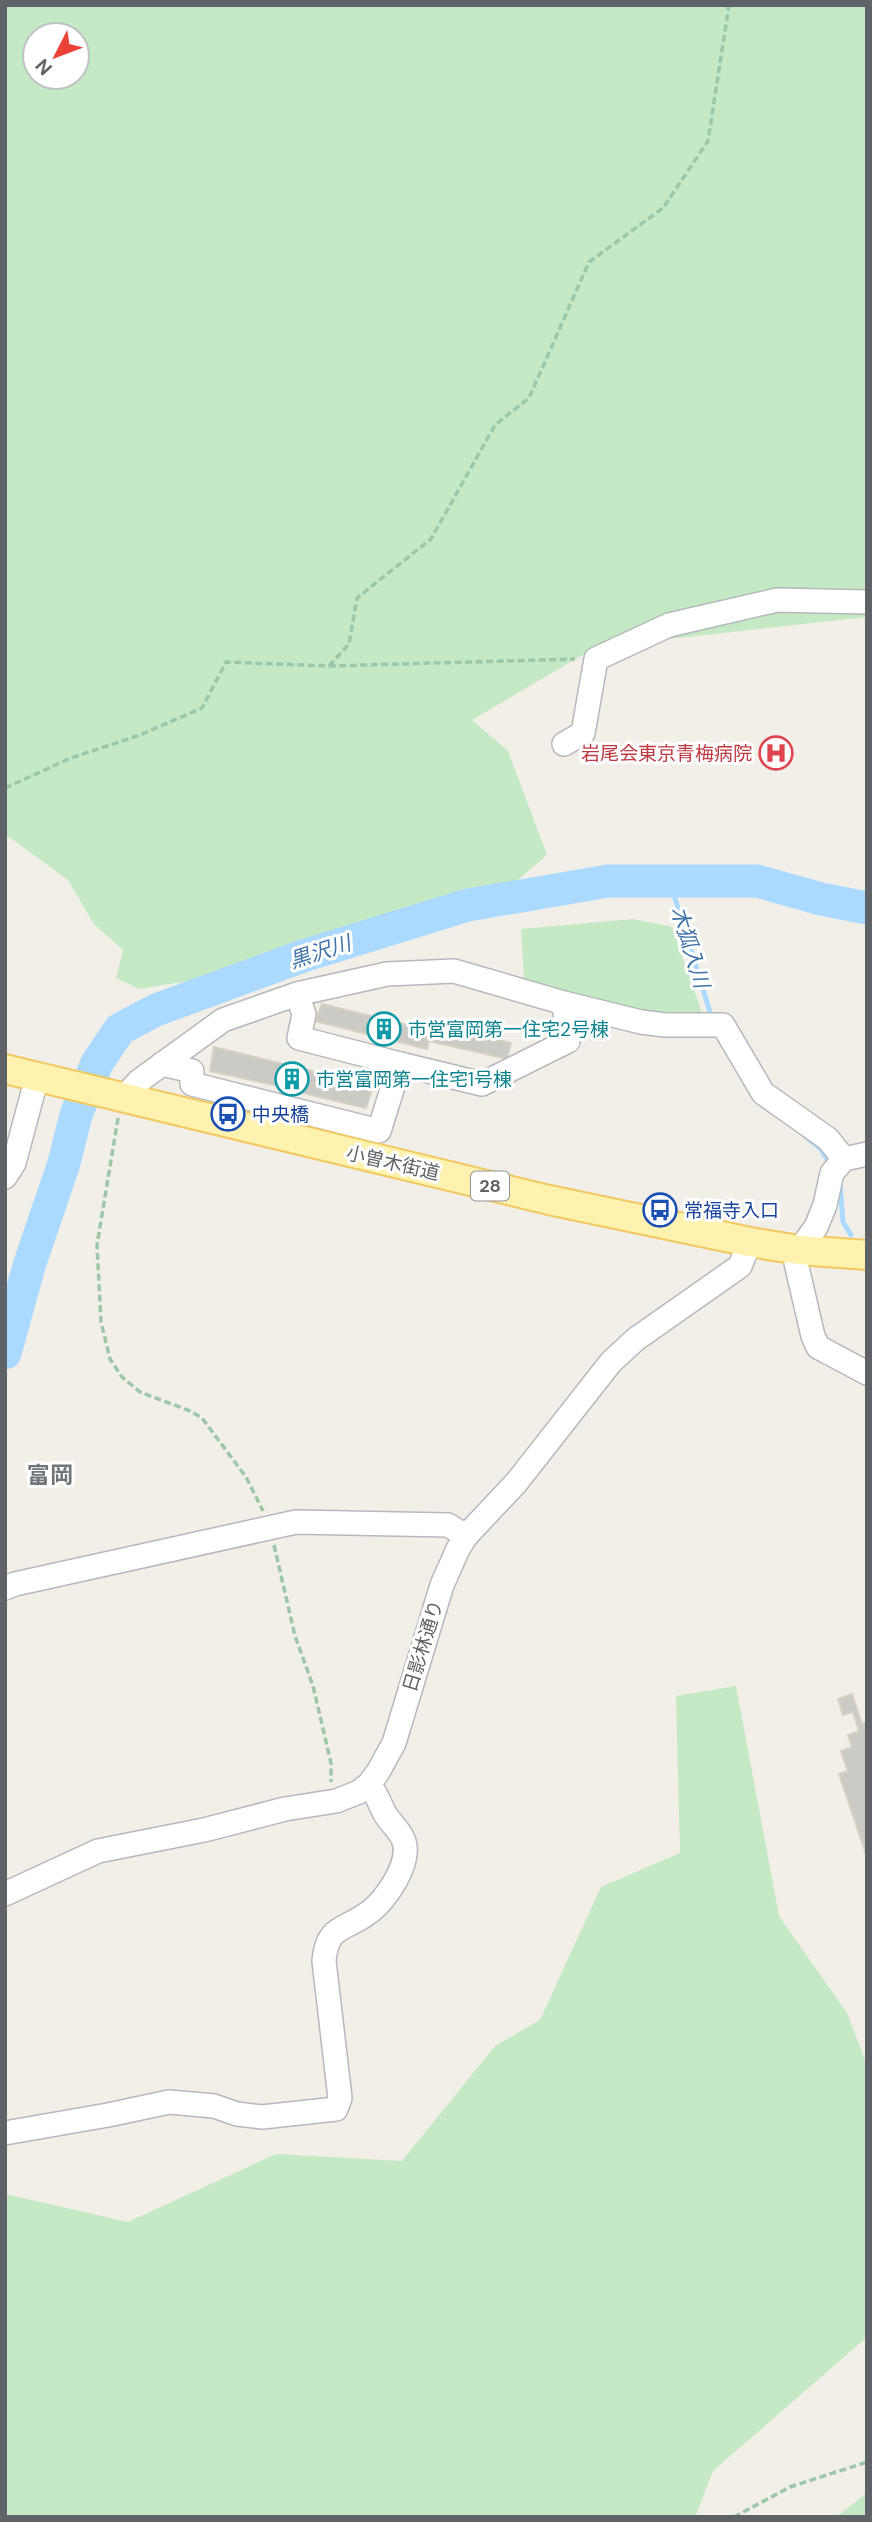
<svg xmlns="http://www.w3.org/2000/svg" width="872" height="2522" font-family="'DM Sans','Noto Sans JP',sans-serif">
<rect width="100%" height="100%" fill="#f1efe8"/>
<g fill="#c5e8c5" fill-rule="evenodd">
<path d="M5,5H867V617L596,647L472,720L508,751L547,855L499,896L225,975L139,989L116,978L123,950L94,924L68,880L5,834ZM35,35H77V77H35Z"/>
<polygon points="633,919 672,927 703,1016 656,1016 524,978 521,929"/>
<polygon points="736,1686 779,1916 847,2013 867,2065 867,2337 713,2471 695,2517 5,2517 5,2194 128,2222 276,2154 402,2161 495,2046 540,2020 601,1887 680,1853 676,1696"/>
<polygon points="867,2493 867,2517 836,2517"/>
</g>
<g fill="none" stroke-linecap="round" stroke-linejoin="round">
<g stroke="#aadaff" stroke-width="5">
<polyline points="670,882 710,1012"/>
<polyline points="805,1136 820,1148 827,1159"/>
<polyline points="840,1184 843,1222 851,1235"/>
</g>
<polyline stroke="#aadaff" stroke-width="33" points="5,1353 29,1266 64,1163 76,1115 97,1063 120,1029 156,1010 303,956 468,905 608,881 757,881 821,899 867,908"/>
</g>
<g fill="#cccac5" stroke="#d6d1c6" stroke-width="2">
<polygon points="322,1004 436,1032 438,1025 511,1043 507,1059 429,1041 427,1049 315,1021"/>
<polygon points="214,1047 373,1086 366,1108 294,1091 293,1097 281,1094 282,1087 210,1071"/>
<polygon points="852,1694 862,1724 867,1722 866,1854 839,1774 848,1771 841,1751 852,1747 848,1735 859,1731 853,1712 843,1715 838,1699"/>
</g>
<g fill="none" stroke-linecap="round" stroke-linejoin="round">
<defs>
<g id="minor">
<polyline points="564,744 583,733 596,659 669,625 777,600 867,602"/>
<polyline points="162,1064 192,1071 192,1084 379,1131 400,1064 299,1038 304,1014 297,994"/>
<polyline points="400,1064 482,1084 568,1041 564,1003"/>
<polyline points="124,1097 139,1081 223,1020 297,994 387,974 454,971 564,1003 641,1022 665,1025 723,1025 763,1093 828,1139 844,1159"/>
<polyline points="867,1154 844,1159 832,1173 825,1205 816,1227 799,1250 796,1263 813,1336 818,1347 867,1373"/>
<polyline points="5,1177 14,1163 37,1077"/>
<polyline points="5,1588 15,1584 296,1522 448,1525 466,1536"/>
<polyline points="5,1894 98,1851 204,1830 285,1809 336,1801 359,1792 369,1784 378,1772 394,1743 442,1585 458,1549 466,1536 516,1483 611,1362 636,1339 740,1266 750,1242"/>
<path d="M5,2133L108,2115L169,2102L214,2106L237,2114L262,2117L336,2109L340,2098L324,1961C327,1925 344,1931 368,1913C386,1901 413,1861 403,1839C399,1829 389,1822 384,1812C379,1802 376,1793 369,1784"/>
</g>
<polyline id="major" points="5,1069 549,1200 750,1242 799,1250 867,1255"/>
</defs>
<use href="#minor" stroke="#b5b8bc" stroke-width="26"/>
<use href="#major" stroke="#f2c960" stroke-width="32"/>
<g stroke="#9cc7a9" stroke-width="3.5" stroke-dasharray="7 3.5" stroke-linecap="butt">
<polyline points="329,666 349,644 357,598 431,539 495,425 529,398 589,262 663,208 708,141 729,5"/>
<polyline points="5,788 71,758 140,735 202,708 226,662 329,666 575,659"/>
<polyline points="118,1118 97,1245 101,1322 110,1359 122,1377 140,1392 190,1411 202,1418 246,1477 263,1511"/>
<polyline points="274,1545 295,1636 313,1686 331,1763 331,1782"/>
<polyline points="734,2517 790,2487 867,2462"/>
</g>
<use href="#minor" stroke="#fff" stroke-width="23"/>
<use href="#major" stroke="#fff2af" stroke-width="28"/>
</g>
<defs>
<symbol id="hospital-ring" viewBox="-11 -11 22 22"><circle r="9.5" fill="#fff" stroke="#e0444e" stroke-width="1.5"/><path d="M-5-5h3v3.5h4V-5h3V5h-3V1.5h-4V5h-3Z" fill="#e0444e"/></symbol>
<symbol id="building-ring" viewBox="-11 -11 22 22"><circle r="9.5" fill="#fff" stroke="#0f9aa8" stroke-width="1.5"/><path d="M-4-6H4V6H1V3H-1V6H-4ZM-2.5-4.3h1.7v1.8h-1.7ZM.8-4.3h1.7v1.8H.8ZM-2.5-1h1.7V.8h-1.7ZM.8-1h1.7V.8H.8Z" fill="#0f9aa8"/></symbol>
<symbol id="bus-ring" viewBox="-11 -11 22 22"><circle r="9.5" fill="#fff" stroke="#1a4fb4" stroke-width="1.5"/><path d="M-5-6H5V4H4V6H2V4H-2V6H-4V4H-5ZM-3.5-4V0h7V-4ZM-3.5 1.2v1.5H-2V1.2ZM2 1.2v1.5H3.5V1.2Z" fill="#1a4fb4"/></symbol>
</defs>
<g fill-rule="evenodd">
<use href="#hospital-ring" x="757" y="734" width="38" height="38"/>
<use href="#building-ring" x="365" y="1010" width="38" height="38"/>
<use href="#building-ring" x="273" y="1060" width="38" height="38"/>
<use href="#bus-ring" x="209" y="1095" width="38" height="38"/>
<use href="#bus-ring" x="641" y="1191" width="38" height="38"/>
</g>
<g text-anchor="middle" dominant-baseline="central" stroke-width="6" stroke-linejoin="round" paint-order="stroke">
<rect fill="#fff" stroke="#8f9295" stroke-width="2" x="471" y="1171.5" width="38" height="29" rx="5"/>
<g font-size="18" font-weight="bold" fill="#5f6368">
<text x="490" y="1186">28</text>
</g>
<g font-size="19" fill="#be3a42" stroke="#fff" text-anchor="end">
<text x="752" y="753">岩尾会東京青梅病院</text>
</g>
<g font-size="19" fill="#0d838f" stroke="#fff" text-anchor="start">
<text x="408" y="1029">市営富岡第一住宅2号棟</text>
<text x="316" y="1079">市営富岡第一住宅1号棟</text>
</g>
<g font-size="19" fill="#164399" stroke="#fff" text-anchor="start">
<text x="252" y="1114">中央橋</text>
<text x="684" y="1210">常福寺入口</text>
</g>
<g font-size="19" fill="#5f6368" stroke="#fff">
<text transform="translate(393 1163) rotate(13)">小曽木街道</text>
<text transform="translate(423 1646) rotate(-73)">日影林通り</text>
</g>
<g font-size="21" font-style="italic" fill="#4174aa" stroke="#fff">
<text transform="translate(690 947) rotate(73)">木狐入川</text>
<text transform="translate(320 952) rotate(-18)">黒沢川</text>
</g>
<g font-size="23" font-weight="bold" fill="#70757a" stroke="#fff">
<text x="50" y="1475">富岡</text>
</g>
</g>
<rect width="872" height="2522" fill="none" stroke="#5f6368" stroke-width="14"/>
<g transform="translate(56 56) rotate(228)"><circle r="33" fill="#ffffff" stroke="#bfc1c3" stroke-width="2"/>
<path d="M0-5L12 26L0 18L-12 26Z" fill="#ea4335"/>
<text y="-10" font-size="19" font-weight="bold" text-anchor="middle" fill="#5f6368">N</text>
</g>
</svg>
